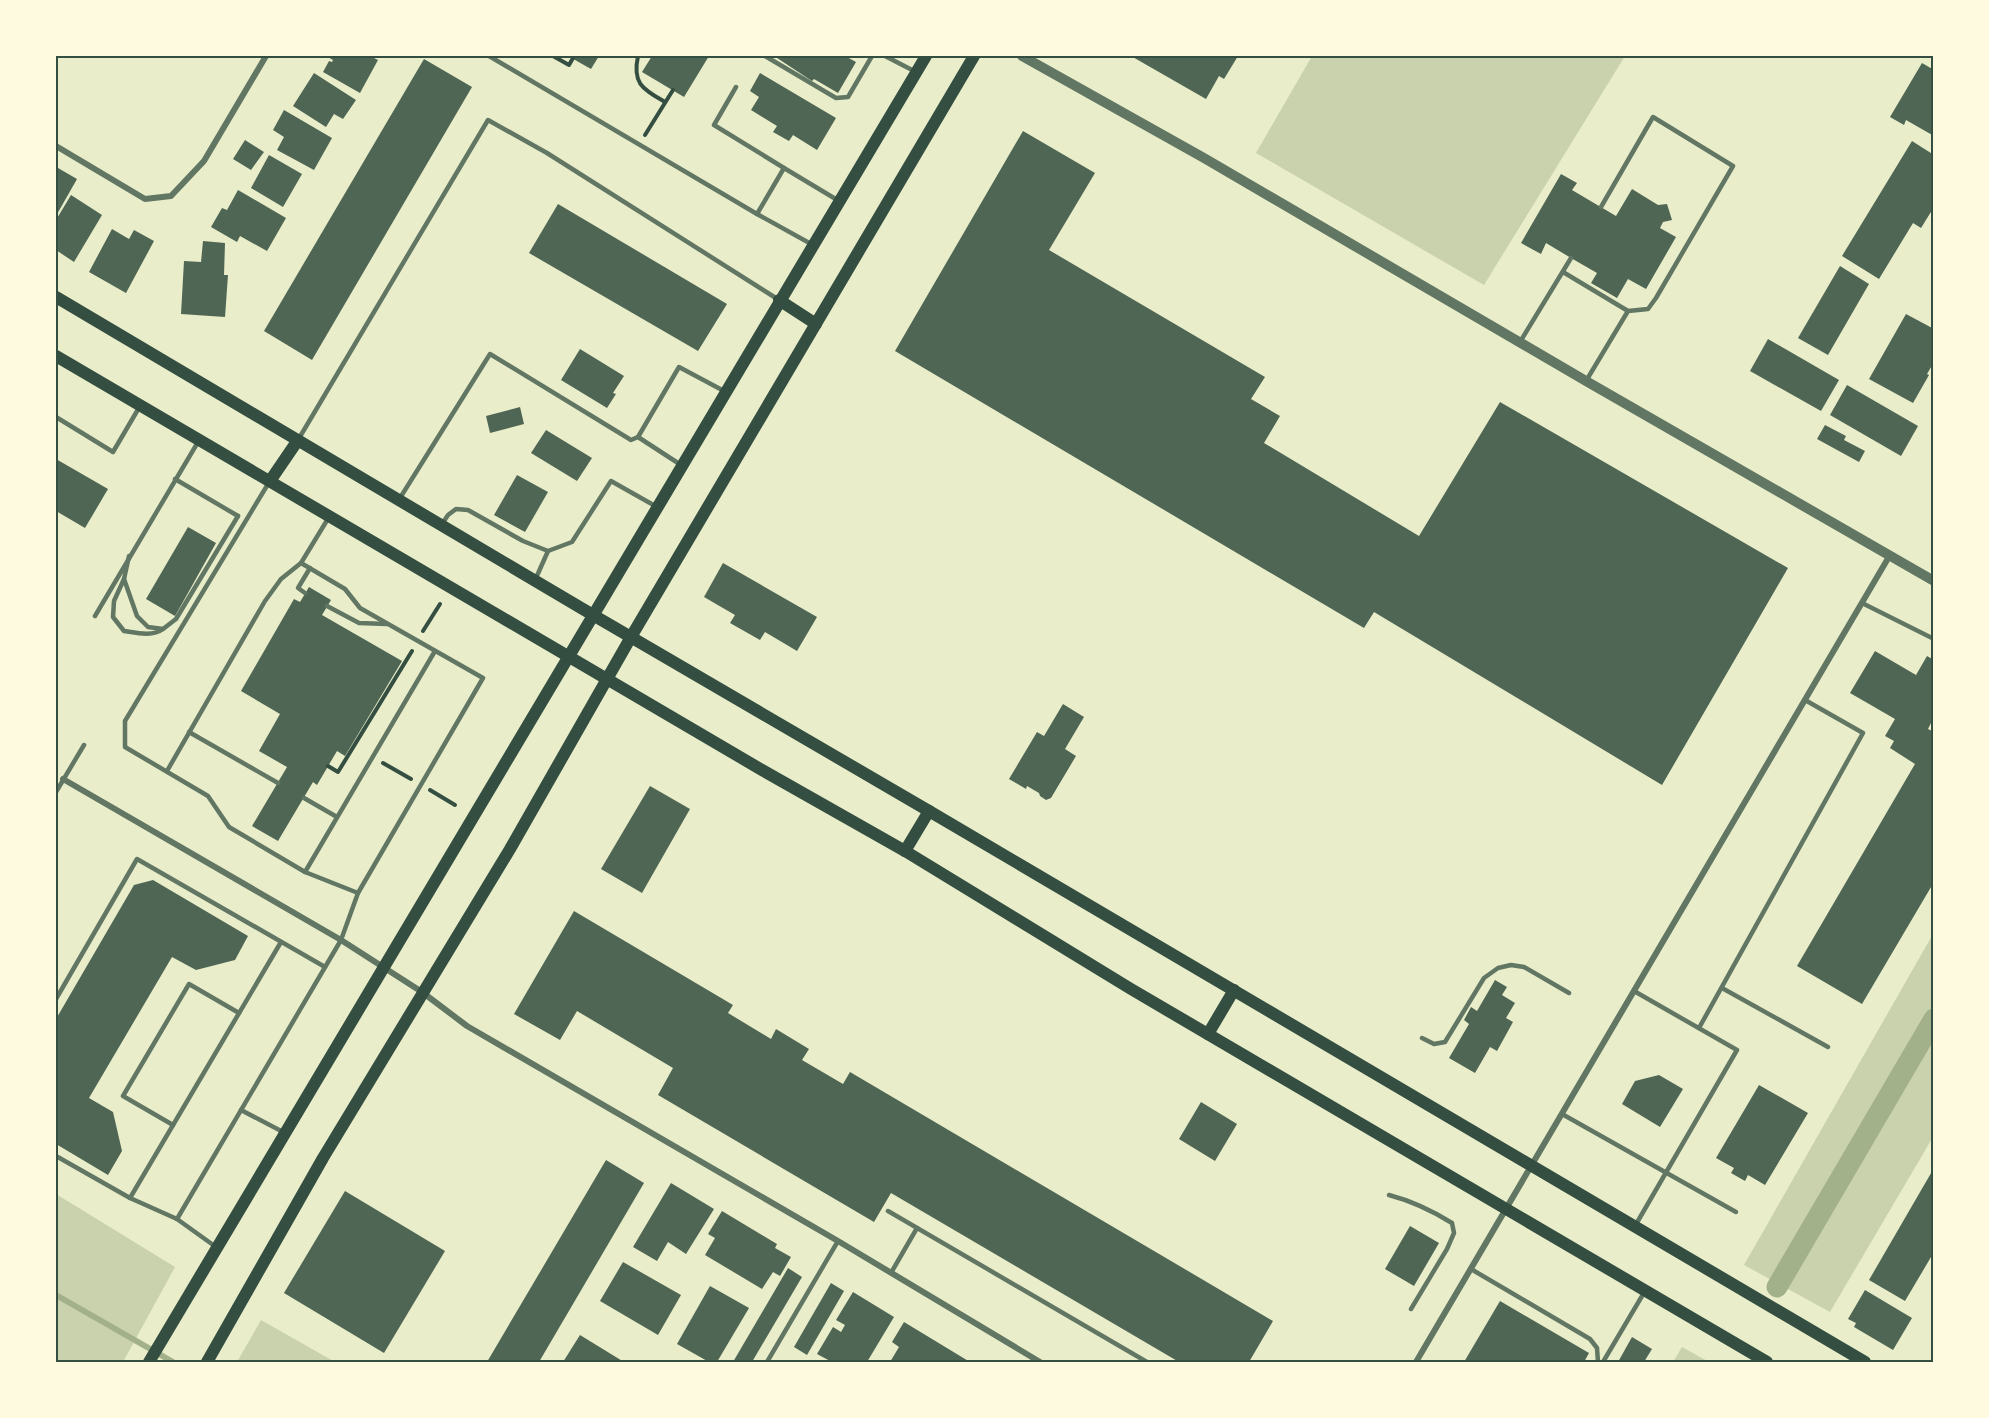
<svg xmlns="http://www.w3.org/2000/svg" width="1989" height="1418" font-family="Poppins,sans-serif">
<rect width="100%" height="100%" fill="#e9edc9"/>
<g fill="#cad2ad">
<polygon points="1312,56 1625,56 1484,285 1256,153"/>
<polygon points="1933,934 1933,1137 1830,1312 1744,1265"/>
<polygon points="56,1194 175,1267 123,1362 56,1362"/>
<polygon points="261,1320 335,1362 237,1362"/>
<polygon points="1682,1347 1709,1362 1673,1362"/>
</g>
<g fill="none" stroke-linecap="round" stroke-linejoin="round">
<polyline stroke="#a3b18a" stroke-width="6" points="56,1295 173,1362"/>
<polyline stroke="#a3b18a" stroke-width="21" points="1777,1287 1934,1019"/>
</g>
<g fill="#4f6655">
<polygon points="326,56 370,56 378,60 360,93 323,72 329,61 332,62 333,60"/>
<polygon points="568,56 599,56 591,69"/>
<polygon points="652,56 709,56 684,97 642,72"/>
<polygon points="774,56 845,56 856,62 838,93 814,79 812,81"/>
<polygon points="1131,56 1238,56 1224,79 1219,76 1206,99"/>
<polygon points="424,59 472,87 312,360 264,331"/>
<polygon points="1922,63 1934,70 1934,136 1906,120 1904,125 1890,117"/>
<polygon points="314,73 356,100 343,119 334,114 326,127 293,106"/>
<polygon points="760,73 836,118 817,150 793,135 789,141 773,132 777,126 751,110 759,97 750,91"/>
<polygon points="284,110 332,138 314,170 277,150 284,137 273,130"/>
<polygon points="1023,131 1095,173 1049,250 1265,377 1251,399 1280,416 1264,443 1419,536 1500,402 1788,568 1662,785 1374,612 1364,628 895,351"/>
<polygon points="245,140 264,152 251,170 233,159"/>
<polygon points="1912,141 1934,155 1934,207 1921,228 1913,223 1879,279 1842,256"/>
<polygon points="269,155 302,174 283,207 251,188"/>
<polygon points="58,168 77,179 56,216 56,172"/>
<polygon points="1561,174 1577,183 1572,190 1616,216 1632,189 1658,205 1667,204 1672,220 1663,222 1660,228 1676,237 1646,289 1628,279 1617,298 1591,283 1597,273 1571,258 1546,243 1541,254 1521,243"/>
<polygon points="238,190 286,218 267,251 240,236 237,242 211,227 222,208 227,210"/>
<polygon points="71,195 102,215 74,262 56,250 56,220"/>
<polygon points="558,204 727,304 698,351 529,253"/>
<polygon points="112,229 129,239 134,230 154,241 126,293 89,272"/>
<polygon points="203,241 225,243 224,275 228,275 225,317 181,314 184,261 201,262"/>
<polygon points="1840,266 1869,284 1828,355 1798,338"/>
<polygon points="1906,314 1934,329 1934,362 1927,374 1929,375 1913,403 1869,379"/>
<polygon points="1768,339 1839,380 1821,411 1750,371"/>
<polygon points="580,349 624,376 613,393 616,394 607,408 561,380"/>
<polygon points="1847,385 1918,426 1901,456 1830,415"/>
<polygon points="520,407 524,424 490,433 486,416"/>
<polygon points="1825,425 1846,436 1844,440 1865,451 1859,462 1817,439"/>
<polygon points="546,430 592,458 577,481 531,453"/>
<polygon points="56,459 108,489 85,528 56,511"/>
<polygon points="517,475 548,492 525,532 494,515"/>
<polygon points="188,527 216,543 175,616 146,599"/>
<polygon points="723,563 817,617 797,651 765,632 760,640 730,623 735,615 704,597"/>
<polygon points="309,587 331,600 322,615 402,661 345,756 337,751 317,785 313,782 278,841 252,826 287,767 259,751 280,714 241,691 294,599 300,602"/>
<polygon points="1875,651 1916,675 1927,656 1934,660 1934,724 1931,723 1928,729 1934,732 1934,882 1862,1004 1797,966 1915,764 1890,748 1894,741 1885,736 1895,719 1850,693"/>
<polygon points="1063,704 1084,717 1065,749 1076,756 1051,798 1046,800 1040,796 1039,793 1027,786 1026,789 1009,779 1037,732 1044,736"/>
<polygon points="650,786 690,809 642,893 601,869"/>
<polygon points="153,880 248,936 235,960 196,970 172,957 89,1098 113,1112 122,1151 108,1175 56,1144 56,1019 134,885"/>
<polygon points="574,911 733,1005 728,1013 771,1039 776,1029 809,1049 802,1060 843,1084 850,1072 1273,1321 1249,1362 1179,1362 891,1193 874,1222 658,1095 673,1068 577,1011 560,1040 514,1014"/>
<polygon points="1495,980 1507,987 1502,995 1515,1003 1506,1018 1513,1022 1497,1051 1490,1047 1475,1073 1449,1058 1469,1024 1464,1020 1471,1007 1477,1011"/>
<polygon points="1659,1075 1683,1089 1660,1127 1622,1104 1635,1081"/>
<polygon points="1759,1085 1808,1113 1765,1185 1748,1175 1745,1181 1731,1173 1734,1168 1716,1158"/>
<polygon points="1201,1102 1237,1124 1215,1161 1179,1139"/>
<polygon points="606,1160 644,1183 539,1362 487,1362"/>
<polygon points="1934,1168 1934,1252 1905,1301 1869,1280"/>
<polygon points="671,1183 714,1209 686,1254 668,1242 657,1261 633,1247"/>
<polygon points="345,1191 445,1251 384,1353 284,1293"/>
<polygon points="722,1211 777,1244 775,1248 791,1257 780,1276 773,1272 762,1289 705,1255 715,1238 708,1234"/>
<polygon points="1410,1226 1439,1243 1414,1286 1385,1269"/>
<polygon points="623,1262 681,1295 658,1335 600,1301"/>
<polygon points="788,1268 802,1277 752,1362 733,1362"/>
<polygon points="831,1283 844,1291 807,1355 794,1347"/>
<polygon points="710,1286 749,1308 717,1362 709,1362 677,1344"/>
<polygon points="1865,1290 1912,1318 1893,1350 1854,1327 1856,1323 1848,1319"/>
<polygon points="853,1292 894,1317 867,1362 832,1362 817,1354 833,1327 841,1332 845,1325 836,1320"/>
<polygon points="1500,1301 1589,1353 1584,1362 1464,1362"/>
<polygon points="904,1322 970,1362 890,1362 899,1347 892,1342"/>
<polygon points="580,1335 624,1362 563,1362"/>
<polygon points="1632,1337 1652,1349 1644,1362 1618,1362"/>
</g>
<g fill="none" stroke-linecap="round" stroke-linejoin="round">
<g stroke="#344e41" stroke-width="4">
<polyline points="553,56 569,65 573,58"/>
<path d="M638,56C632,84 643,89 665,102"/>
<polyline points="645,135 673,90"/>
<polyline points="423,631 440,604"/>
<polyline points="383,763 411,779"/>
<polyline points="328,766 338,772 412,651"/>
<polyline points="430,790 455,805"/>
</g>
<g stroke="#617663" stroke-width="4.5">
<polyline points="489,56 757,214 813,245"/>
<polyline points="765,56 836,98 848,97 872,56"/>
<polyline points="885,56 916,72"/>
<polyline points="736,87 714,125 784,168"/>
<polyline points="757,214 784,168 839,201"/>
<polyline points="1563,272 1628,311"/>
<polyline points="1520,342 1571,258"/>
<polyline points="1586,381 1628,311 1648,309 1656,298 1733,166 1653,117 1601,207"/>
<polyline points="56,417 113,452 140,406"/>
<polyline points="298,440 488,120 547,153 779,300"/>
<polyline points="681,465 638,437 679,367 724,391"/>
<polyline points="175,479 238,516"/>
<polyline points="268,484 125,721 125,747 208,796 229,827 305,872 358,893"/>
<polyline points="400,498 490,354 631,440 638,437"/>
<polyline points="442,524 448,515 456,509 468,510 523,541 548,551 572,542 611,481 657,507"/>
<polyline points="129,556 124,579 137,616 148,627 163,629 176,619 238,516"/>
<polyline points="536,578 548,551"/>
<path d="M124,579L114,601L113,617L124,631C137,633 152,637 163,629"/>
<polyline points="305,593 298,588 310,568"/>
<polyline points="1862,603 1934,639"/>
<polyline points="327,606 359,623 387,624"/>
<polyline points="95,616 198,442"/>
<polyline points="189,732 278,783"/>
<polyline points="167,771 265,601 281,579 301,563 329,517"/>
<polyline points="56,792 84,745"/>
<polyline points="304,798 337,817"/>
<polyline points="305,872 435,651"/>
<polyline points="1722,988 1828,1047"/>
<polyline points="1634,991 1737,1050 1635,1226"/>
<polyline points="56,999 137,859 325,967"/>
<polyline points="1699,1028 1863,733 1805,700"/>
<polyline points="1422,1038 1434,1044 1445,1042 1484,978 1498,968 1511,965 1524,967 1569,993"/>
<polyline points="241,1110 285,1133"/>
<polyline points="1562,1114 1736,1212"/>
<polyline points="173,1125 123,1096 189,984 239,1013"/>
<polyline points="56,1156 130,1198 177,1219 216,1247"/>
<path d="M1389,1195C1412,1201 1431,1210 1452,1223L1454,1233L1447,1249L1411,1309"/>
<polyline points="130,1198 281,942"/>
<polyline points="888,1211 1147,1362"/>
<polyline points="177,1219 341,940 358,893 483,678 360,608 345,589 301,563"/>
<polyline points="1471,1269 1590,1339 1597,1348 1598,1362"/>
<polyline points="891,1273 917,1228"/>
<polyline points="767,1362 838,1241"/>
<polyline points="1603,1362 1645,1291"/>
</g>
<g stroke="#617663" stroke-width="6">
<polyline points="56,146 145,199 171,196 204,161 266,56"/>
<polyline points="63,779 341,940 422,992 467,1026 838,1241 1040,1362"/>
<polyline points="1416,1362 1890,555"/>
</g>
<polyline stroke="#617663" stroke-width="10" points="1022,56 1204,158 1586,381 1934,581"/>
<g stroke="#344e41" stroke-width="12">
<polyline points="56,297 593,615 929,811 1865,1362"/>
<polyline points="779,300 816,324"/>
<polyline points="56,356 762,770 905,851 1131,989 1767,1362"/>
<polyline points="270,481 298,440"/>
<polyline points="905,851 929,811"/>
<polyline points="1208,1034 1234,990"/>
<polyline points="149,1362 926,56"/>
<polyline points="207,1362 323,1158 510,849 631,637 974,56"/>
</g>
</g>
<rect width="1989" height="1418" fill="none" stroke="#fefae0" stroke-width="114"/>
<rect x="57" y="57" width="1875" height="1304" fill="none" stroke="#344e41" stroke-width="2"/>
</svg>
